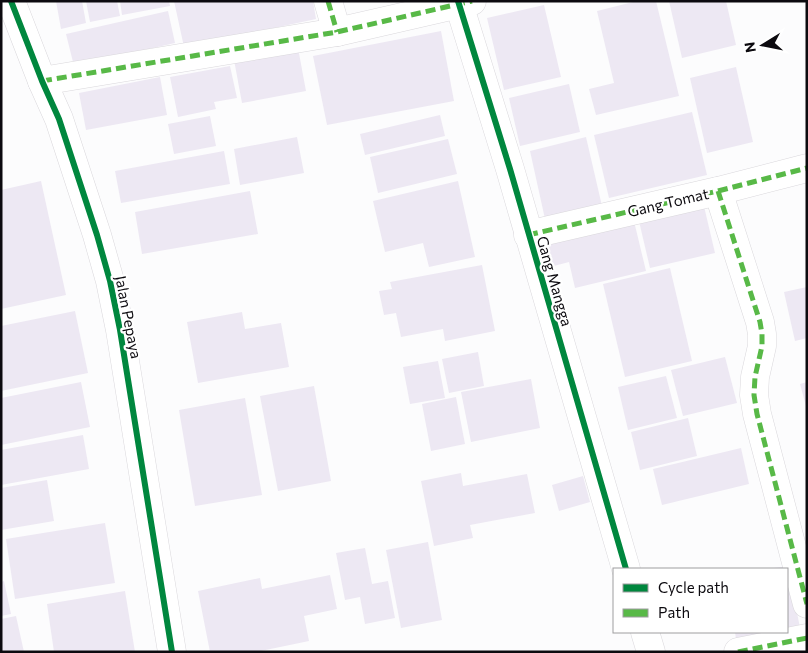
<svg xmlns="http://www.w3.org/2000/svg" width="808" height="653" font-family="Commissioner,sans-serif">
<rect width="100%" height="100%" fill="#fcfcfd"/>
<g fill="#ede8f3">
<polygon points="56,1 82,1 86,23 61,29"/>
<polygon points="86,1 117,1 120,16 90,22"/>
<polygon points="120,1 169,1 170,6 122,15"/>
<polygon points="174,1 313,1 316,19 184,47"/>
<polygon points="637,1 656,1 679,96 596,115 589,89 614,83 597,11"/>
<polygon points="669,1 726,1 736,45 682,58"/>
<polygon points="544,5 561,77 504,90 487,18"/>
<polygon points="168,11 175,43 74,66 66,34"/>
<polygon points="441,31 454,101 327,125 313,56"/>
<polygon points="298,48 306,91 242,103 234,60"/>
<polygon points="230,66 237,98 214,102 216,109 178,117 170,77"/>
<polygon points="736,67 753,142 707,153 690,78"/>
<polygon points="160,77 167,115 86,130 79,93"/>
<polygon points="569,84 580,132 520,146 509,98"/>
<polygon points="692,112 707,175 609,198 594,135"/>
<polygon points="440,115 445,136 365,155 360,134"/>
<polygon points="210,116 216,146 174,154 168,124"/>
<polygon points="297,137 304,173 240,185 234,149"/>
<polygon points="586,137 602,206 545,219 530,151"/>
<polygon points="448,139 457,174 378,193 370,157"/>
<polygon points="224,151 230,184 121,203 115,171"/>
<polygon points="41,181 66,295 1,309 1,190"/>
<polygon points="458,181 475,257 429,267 423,243 385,252 373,201"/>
<polygon points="250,191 258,234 142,254 135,212"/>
<polygon points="703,202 715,253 650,268 638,217"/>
<polygon points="633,217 646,271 575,288 569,262 550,267 544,239"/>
<polygon points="482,265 495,331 445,341 443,329 401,337 396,313 384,315 379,291 392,289 390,282"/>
<polygon points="670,268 692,361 625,377 603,284"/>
<polygon points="807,287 807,338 795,341 784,292"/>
<polygon points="75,311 88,373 1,391 1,326"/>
<polygon points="242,312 245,329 281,323 289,367 198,383 187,322"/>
<polygon points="478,352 484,386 449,393 442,359"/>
<polygon points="725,357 737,403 683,416 671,370"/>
<polygon points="438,361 445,398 410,404 403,367"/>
<polygon points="666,376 677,418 628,430 618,387"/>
<polygon points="531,379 540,428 471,442 461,392"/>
<polygon points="81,382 90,427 1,445 1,398"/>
<polygon points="807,382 807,406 806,406 800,384"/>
<polygon points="314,386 331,481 278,491 260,396"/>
<polygon points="456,397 465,444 431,451 422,404"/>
<polygon points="245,398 262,495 195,506 179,410"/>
<polygon points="688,418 697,456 640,470 631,432"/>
<polygon points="83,435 89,469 1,485 1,450"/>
<polygon points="741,448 749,484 662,505 653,469"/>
<polygon points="461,473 463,486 527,474 535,513 470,525 473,538 434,546 421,481"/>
<polygon points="583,476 590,502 559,511 552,485"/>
<polygon points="47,480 54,521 1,530 1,488"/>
<polygon points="105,523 115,583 15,599 6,539"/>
<polygon points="428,542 442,620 401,628 386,550"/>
<polygon points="365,548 372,584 388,581 395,618 365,624 360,597 345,600 336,553"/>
<polygon points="788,566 800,628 787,630 787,569 774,569 774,568"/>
<polygon points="330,575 337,609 304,616 309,641 256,652 210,652 198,591 260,578 262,589"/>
<polygon points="4,581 11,614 1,616 1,582"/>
<polygon points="125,591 135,652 54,652 47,604"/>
<polygon points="16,616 24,652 1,652 1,619"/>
<polygon points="735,632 772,632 736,639"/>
</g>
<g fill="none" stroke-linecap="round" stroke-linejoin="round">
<defs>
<g id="street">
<polyline points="11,1 42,81 59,119 97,235 110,281 120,330 172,652"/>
<polyline points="328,1 337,32"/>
<polyline points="458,1 510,169 626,569"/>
<polyline points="42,81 337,32 472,1"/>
<polyline points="718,191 760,322 762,334 762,346 755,377 754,395 757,414 807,604"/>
<polyline points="528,235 718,191 807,168"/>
<polyline points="645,632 651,652"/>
<polyline points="738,652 807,638"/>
</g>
</defs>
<use href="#street" stroke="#dad8dc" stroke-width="29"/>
<use href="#street" stroke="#fff" stroke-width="28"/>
<g stroke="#58b947" stroke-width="5" stroke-dasharray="10 5" stroke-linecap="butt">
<polyline points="328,1 337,32"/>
<polyline points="42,81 337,32 472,1"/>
<polyline points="718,191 760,322 762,334 762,346 755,377 754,395 757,414 807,604"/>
<polyline points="528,235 718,191 807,168"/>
<polyline points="738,652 807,638"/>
</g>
<defs>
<g id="cycleway">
<polyline points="11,1 42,81 59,119 97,235 110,281 120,330 172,652"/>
<polyline points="458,1 510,169 626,569"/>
</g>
</defs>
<use href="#cycleway" stroke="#fff" stroke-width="9"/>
<use href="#cycleway" stroke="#00873e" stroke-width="6"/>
</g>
<g text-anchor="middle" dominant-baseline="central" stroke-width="4.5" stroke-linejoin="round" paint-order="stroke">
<g font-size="15" fill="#0c0a0f" stroke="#fff">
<text transform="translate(668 202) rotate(-13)">Gang Tomat</text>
<text transform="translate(555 281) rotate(74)">Gang Mangga</text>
<text transform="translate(129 317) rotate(79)">Jalan Pepaya</text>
</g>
</g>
<rect width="808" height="653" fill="none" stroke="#0c0a0f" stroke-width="5"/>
<rect x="613" y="568" width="175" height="65" fill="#ffffff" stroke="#9e9d9f"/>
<rect x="623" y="584" width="25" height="8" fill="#00873e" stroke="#9e9d9f"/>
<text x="658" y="593" font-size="15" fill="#0c0a0f">Cycle path</text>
<rect x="623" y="609" width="25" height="8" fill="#58b947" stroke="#9e9d9f"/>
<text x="658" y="618" font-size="15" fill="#0c0a0f">Path</text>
<g transform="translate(763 45) rotate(260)" stroke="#ffffff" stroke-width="4" paint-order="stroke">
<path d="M0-4L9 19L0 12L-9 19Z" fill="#0c0a0f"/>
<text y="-8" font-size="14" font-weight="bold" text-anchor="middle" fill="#0c0a0f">N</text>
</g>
</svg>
